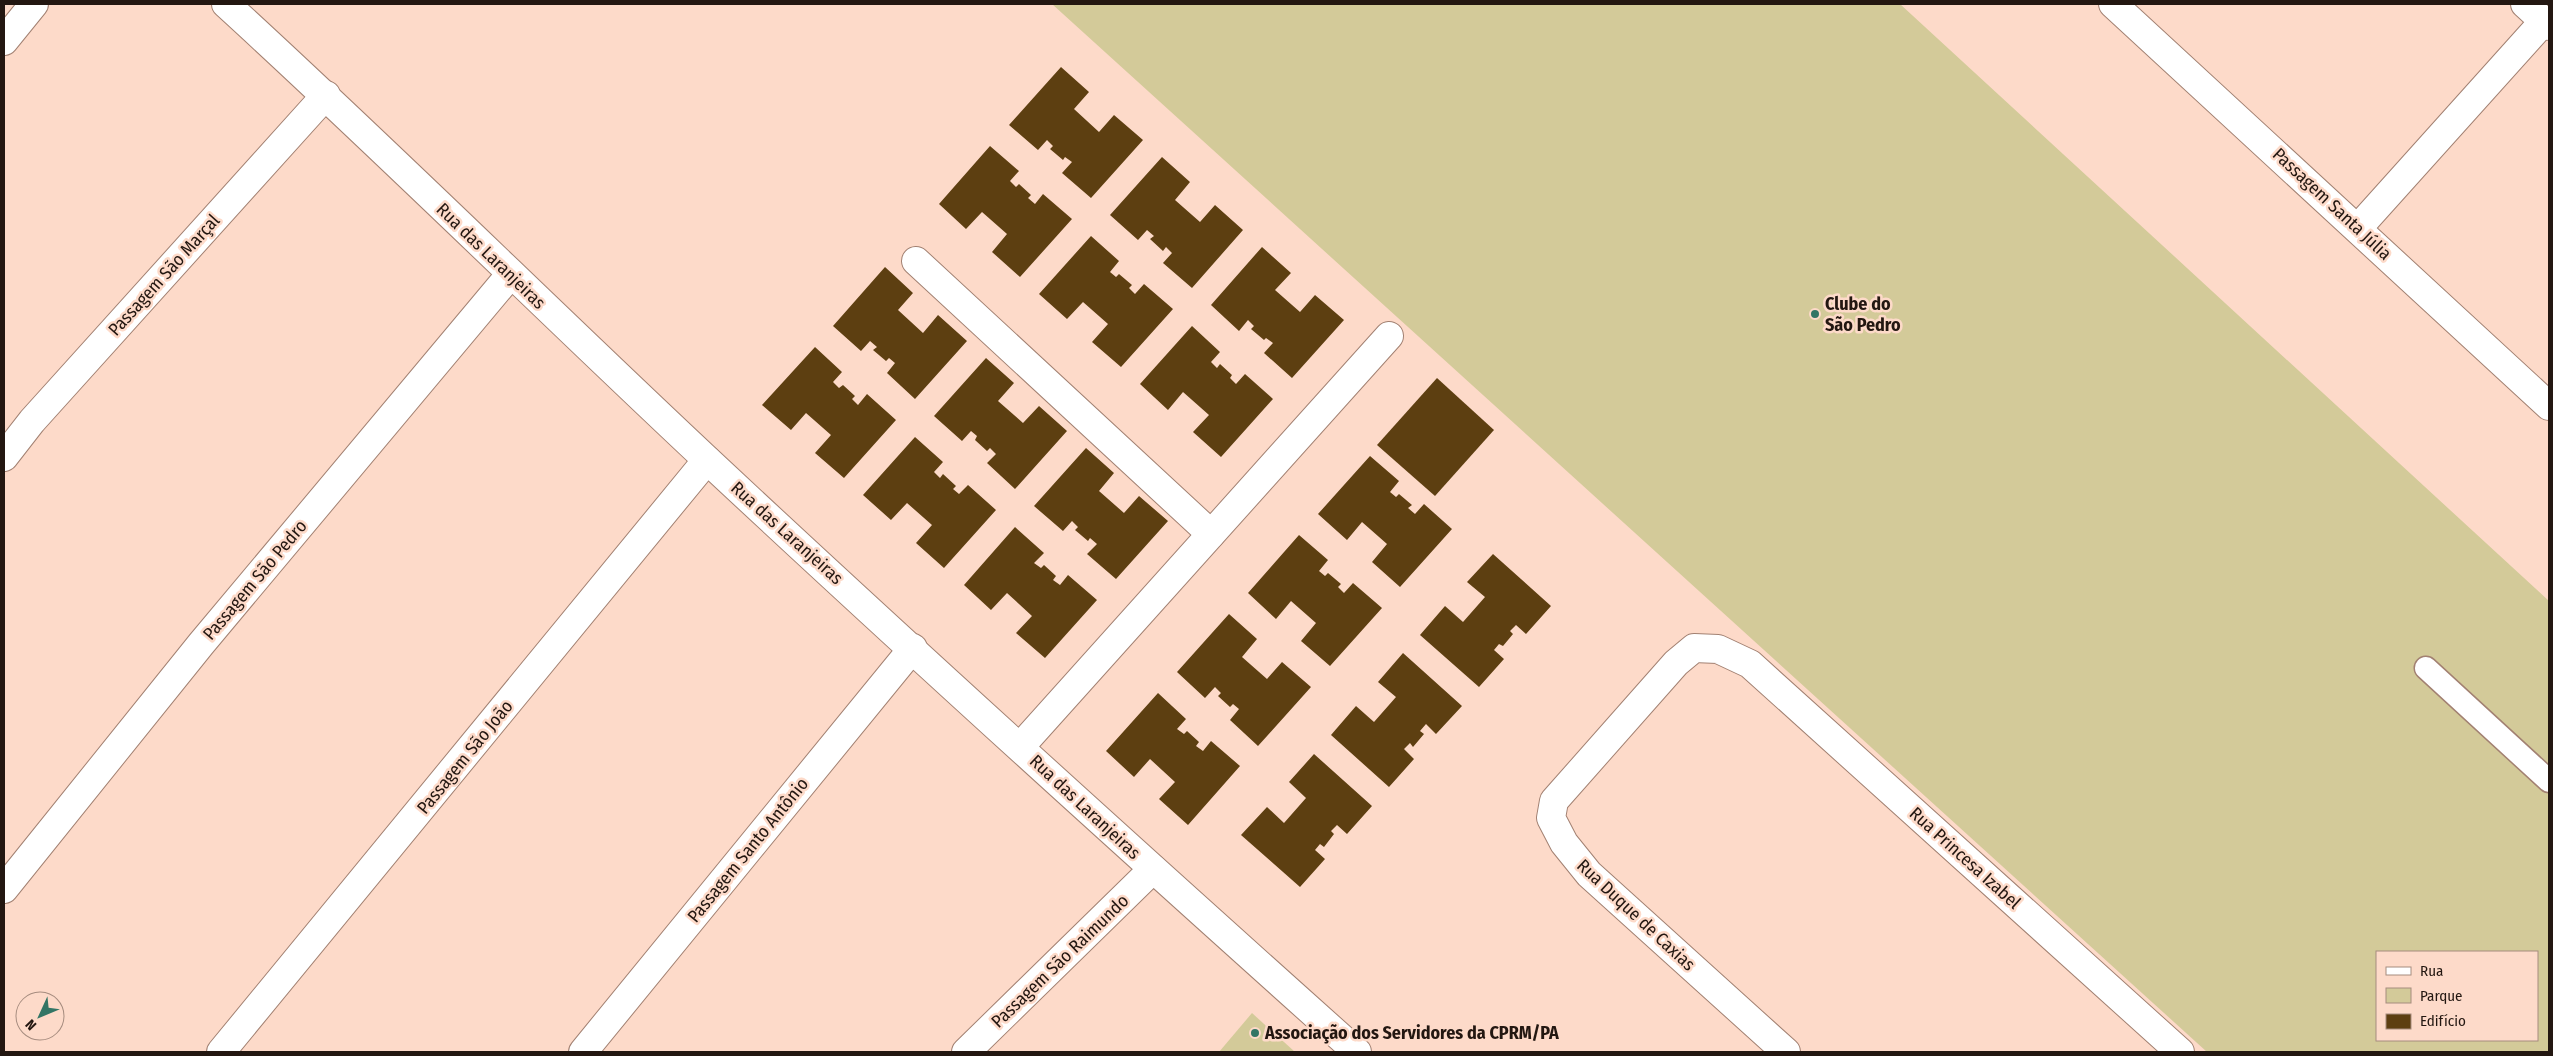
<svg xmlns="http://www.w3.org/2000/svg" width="2553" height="1056" font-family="'Fira Sans Condensed',sans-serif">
<rect width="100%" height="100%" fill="#fddac9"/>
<g fill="#d3ca99" fill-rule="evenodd">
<path d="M1052,4H1900L2549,601V1052H2207ZM2377,952H2537V1040H2377Z"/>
<polygon points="1252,1013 1295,1052 1219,1052"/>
</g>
<g fill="#5d3f11">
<polygon points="1061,67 1089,92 1074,109 1099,132 1114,115 1143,140 1091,198 1062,173 1072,162 1065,157 1063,160 1050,149 1053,146 1047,140 1038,150 1009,125"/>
<polygon points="990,146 1019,171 1010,181 1016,187 1019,184 1031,195 1028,198 1035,204 1043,194 1072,219 1020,277 992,252 1007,234 982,212 966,229 939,204"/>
<polygon points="1162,157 1190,182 1175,200 1200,222 1215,205 1243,230 1192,288 1163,263 1172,253 1166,247 1163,251 1150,239 1154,236 1147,230 1138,240 1110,215"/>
<polygon points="1091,236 1119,261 1110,272 1116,277 1119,274 1132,285 1129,288 1135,294 1144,284 1173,309 1121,367 1092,342 1108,324 1083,302 1067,319 1039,294"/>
<polygon points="1262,247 1291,273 1275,290 1300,312 1315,295 1344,320 1292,378 1264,353 1273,343 1266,338 1264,340 1251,329 1254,326 1248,320 1239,331 1211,305"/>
<polygon points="885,267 913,293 898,310 923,333 938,315 967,341 915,399 887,373 895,363 889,358 886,361 873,350 877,347 870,341 861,351 833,326"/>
<polygon points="1192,326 1220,352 1211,362 1217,368 1220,364 1232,375 1230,378 1236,384 1245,374 1273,399 1221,457 1193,432 1209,415 1183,392 1168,410 1140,384"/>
<polygon points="815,347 842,372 833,382 839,388 843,385 855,396 852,399 858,405 867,394 896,420 844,478 815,453 831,435 806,413 791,430 762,405"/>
<polygon points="986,358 1014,383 998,401 1023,423 1039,406 1067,431 1015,489 987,463 996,454 990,448 987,451 975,440 977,436 971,431 962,441 934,416"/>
<polygon points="1437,378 1494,430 1435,496 1377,445"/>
<polygon points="915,437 943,462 934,472 940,478 943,474 956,486 953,489 959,494 968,485 996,510 944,568 916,543 932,525 907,503 891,520 863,495"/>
<polygon points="1086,448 1114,473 1099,491 1124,513 1139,496 1168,521 1116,579 1087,554 1097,544 1090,538 1088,541 1075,530 1078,527 1072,521 1063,531 1034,506"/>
<polygon points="1370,456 1399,481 1390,492 1396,497 1399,494 1412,505 1408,508 1415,514 1424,504 1452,529 1400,587 1372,562 1387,544 1362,522 1347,540 1318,514"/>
<polygon points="1015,527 1044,553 1034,563 1041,568 1044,565 1056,576 1053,580 1060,585 1068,575 1097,600 1045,658 1016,633 1032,616 1007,593 991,610 964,585"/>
<polygon points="1299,535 1328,560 1319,571 1325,576 1328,573 1341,584 1338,587 1344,593 1353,583 1382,608 1330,666 1301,641 1316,623 1291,601 1276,619 1248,593"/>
<polygon points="1493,554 1551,606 1526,634 1516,625 1510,631 1513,634 1503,646 1499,644 1494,650 1504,659 1479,687 1420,635 1445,606 1463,622 1485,597 1467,582"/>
<polygon points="1229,614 1257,639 1242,657 1267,679 1282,662 1311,687 1258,746 1230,720 1239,709 1233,704 1230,707 1218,696 1221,693 1215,687 1205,698 1177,672"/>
<polygon points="1403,653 1462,706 1436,734 1426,724 1420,731 1424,734 1413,747 1410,743 1404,749 1414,759 1389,787 1331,735 1356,706 1374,722 1396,697 1378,682"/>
<polygon points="1158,693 1186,719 1177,729 1184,734 1187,731 1199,742 1196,746 1203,751 1211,741 1240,766 1188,825 1159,799 1175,782 1150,759 1134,777 1106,751"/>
<polygon points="1314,754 1372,806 1347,834 1337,825 1331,831 1334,834 1324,847 1320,844 1315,850 1325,859 1300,887 1241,835 1267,807 1284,823 1306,798 1289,782"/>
</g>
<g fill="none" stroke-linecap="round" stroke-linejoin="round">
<defs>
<polyline id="lane" points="2426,668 2549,781"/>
<g id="street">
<polyline points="2113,4 2549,406"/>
<polyline points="2525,4 2549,26"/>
<polyline points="4,41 34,4"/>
<polyline points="2358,228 2544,21"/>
<polyline points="916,261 1211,534"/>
<polyline points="4,457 32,421 326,95"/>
<polyline points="1020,747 1389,336"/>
<polyline points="4,889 201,644 510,275"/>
<polyline points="221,1052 707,460"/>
<polyline points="583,1052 913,648"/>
<polyline points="966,1052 1153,869"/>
<polyline points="1786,1052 1589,874 1564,843 1551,818 1554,801 1676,663 1694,648 1718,649 1750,664 2180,1052"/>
</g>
<path id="secondary" d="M226,4C388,152 544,307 704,457C919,658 1138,856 1357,1052"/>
</defs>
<use href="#lane" stroke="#a28172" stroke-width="25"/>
<use href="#street" stroke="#a28172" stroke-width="30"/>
<use href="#secondary" stroke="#a28172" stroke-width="30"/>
<use href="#lane" stroke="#fff" stroke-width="22"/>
<use href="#street" stroke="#fff" stroke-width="28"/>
<use href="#secondary" stroke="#fff" stroke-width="28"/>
</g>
<g fill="#337565" stroke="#fddac9" stroke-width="2">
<circle cx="1815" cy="314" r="5"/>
<circle cx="1255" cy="1033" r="5"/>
</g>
<g text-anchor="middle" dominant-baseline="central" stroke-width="5" stroke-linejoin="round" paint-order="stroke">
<g font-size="18" fill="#231711" stroke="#fddac9">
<text transform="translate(2332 204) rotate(43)">Passagem Santa Júlia</text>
<text transform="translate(491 256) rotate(44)">Rua das Laranjeiras</text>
<text transform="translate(164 275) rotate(-48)">Passagem São Marçal</text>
<text transform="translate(787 533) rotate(42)">Rua das Laranjeiras</text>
<text transform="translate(255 580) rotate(-50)">Passagem São Pedro</text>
<text transform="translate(465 757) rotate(-51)">Passagem São João</text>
<text transform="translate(1085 807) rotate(43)">Rua das Laranjeiras</text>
<text transform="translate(748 850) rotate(-51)">Passagem Santo Antônio</text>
<text transform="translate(1965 858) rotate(42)">Rua Princesa Izabel</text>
<text transform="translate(1636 915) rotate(43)">Rua Duque de Caxias</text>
<text transform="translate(1060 961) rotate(-44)">Passagem São Raimundo</text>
</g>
<g font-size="18" font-weight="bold" fill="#231711" stroke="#fddac9" text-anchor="start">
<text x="1825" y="304">Clube do<tspan x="1825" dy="21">São Pedro</tspan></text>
<text x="1265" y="1033">Associação dos Servidores da CPRM/PA</text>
</g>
</g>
<rect width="2553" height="1056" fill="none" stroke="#231711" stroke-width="10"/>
<rect x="2376" y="951" width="162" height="90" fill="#fddac9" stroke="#a68c7f"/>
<rect x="2386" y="967" width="25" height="8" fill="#ffffff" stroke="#a68c7f"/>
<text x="2420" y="976" font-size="15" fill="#231711">Rua</text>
<rect x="2386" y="988" width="25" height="15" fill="#d3ca99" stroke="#a68c7f"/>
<text x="2420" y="1001" font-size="15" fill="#231711">Parque</text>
<rect x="2386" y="1014" width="25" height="15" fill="#5d3f11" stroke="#a68c7f"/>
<text x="2420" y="1026" font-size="15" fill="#231711">Edifício</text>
<g transform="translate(40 1016) rotate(226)"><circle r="24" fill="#fddac9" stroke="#a68c7f"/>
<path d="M0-4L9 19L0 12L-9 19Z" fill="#337565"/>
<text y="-8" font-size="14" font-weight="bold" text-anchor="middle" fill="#231711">N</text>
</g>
</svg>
